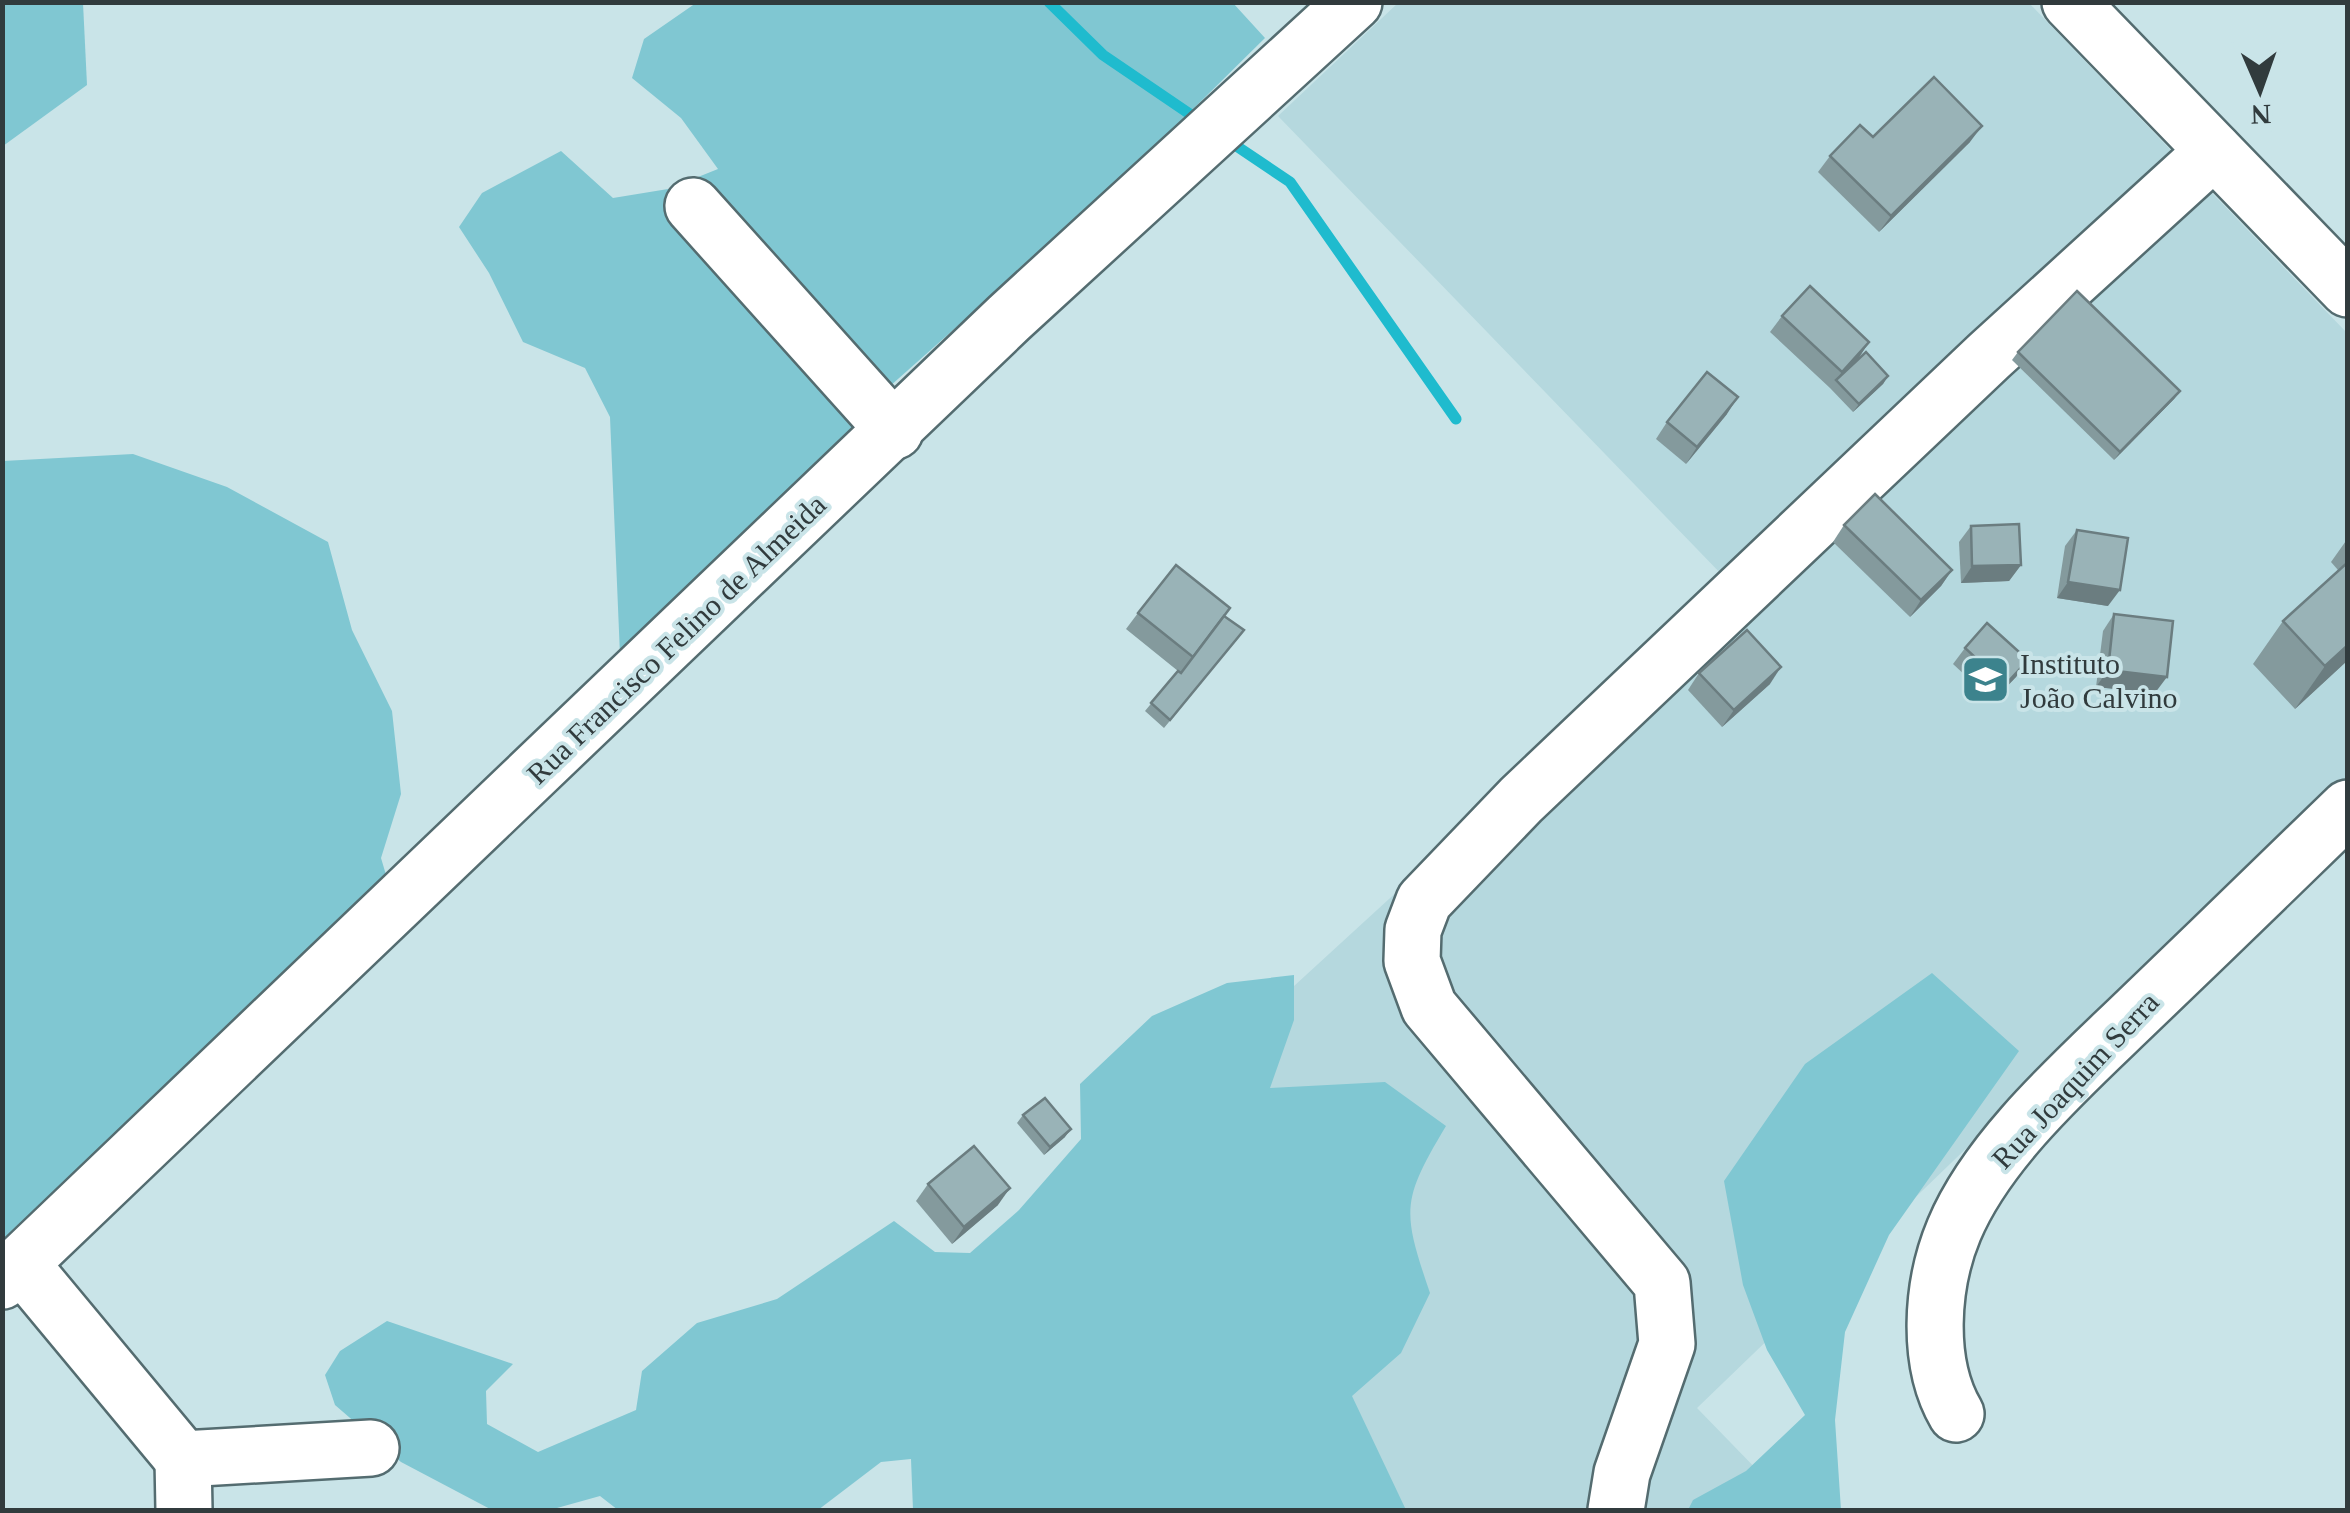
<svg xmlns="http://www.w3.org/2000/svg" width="2350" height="1513" font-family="'Times New Roman',serif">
<rect width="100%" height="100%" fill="#c9e4e8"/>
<polygon fill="#b5d8de" points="1398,3 2029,3 2347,333 2347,781 1697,1408 1796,1510 1005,1510 867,1377 1496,801 1726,579 1278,116"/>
<g fill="#80c7d2">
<polygon points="3,2 83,3 87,85 3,146"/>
<polygon points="696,3 1233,3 1265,38 1115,186 889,387 844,453 621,679 610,417 585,368 523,342 489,273 459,227 482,193 561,151 613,198 668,189 718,169 681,118 632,78 644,39"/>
<polygon points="133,454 227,487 328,542 352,630 392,711 401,794 381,858 392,895 3,1264 3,461"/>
<polygon points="1932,973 2019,1051 1889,1235 1845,1332 1835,1420 1841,1510 1688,1510 1693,1500 1746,1471 1805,1415 1767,1350 1743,1285 1724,1181 1805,1064"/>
<path d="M1294,975V1020L1270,1088L1385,1082L1446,1126C1401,1201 1402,1211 1430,1293L1401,1353L1352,1396L1406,1510H913L911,1459L881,1462L818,1510H618L600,1496L557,1508L492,1510L401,1462L335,1405L325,1375L340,1351L387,1321L513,1364L486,1391L487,1424L538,1452L636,1410L642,1371L697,1323L777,1299L894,1221L935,1252L970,1253L1019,1210L1081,1139L1080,1084L1152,1016L1227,983Z"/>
</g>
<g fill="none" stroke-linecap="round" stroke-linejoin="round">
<g stroke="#1fbbce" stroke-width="11">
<polyline points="1049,2 1103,55 1203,123"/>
<polyline points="1226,139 1290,182 1456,419"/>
</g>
<defs>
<g id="minor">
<polyline points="2070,2 2348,289"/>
<polyline points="693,206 895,431"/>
<polyline points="21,1264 183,1459 371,1448"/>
<polyline points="2,1281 1009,318 1354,2"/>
<path d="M1956,1414C1926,1363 1931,1285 1954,1230C1988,1148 2076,1071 2139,1010C2209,943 2278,876 2348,808"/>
<polyline points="183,1459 184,1510"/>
<polyline points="1616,1510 1622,1473 1667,1344 1662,1283 1429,1007 1412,961 1413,930 1424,901 1521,800 1989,356 2214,151"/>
</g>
</defs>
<use href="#minor" stroke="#546c70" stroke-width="60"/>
<use href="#minor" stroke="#fff" stroke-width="55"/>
</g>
<g fill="#849a9d">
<polygon points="1873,137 1970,142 1879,232 1818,172 1830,156"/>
<polygon points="1782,316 1869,342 1858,359 1888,376 1883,384 1853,412 1830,388 1770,332"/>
<polygon points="2018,352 2180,391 2174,399 2114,460 2012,360"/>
<polygon points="1727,414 1686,464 1656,439 1667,422"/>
<polygon points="1844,525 1952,570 1941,586 1910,617 1833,542"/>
<polygon points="1971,526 2021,565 2009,581 1961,583 1959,542"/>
<polygon points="2077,530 2108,606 2057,598 2065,546"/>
<polygon points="2348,538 2348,660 2295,709 2253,664 2283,621 2338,570 2331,562"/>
<polygon points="1138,613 1224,616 1238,638 1164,728 1145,711 1178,671 1126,629"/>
<polygon points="2114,614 2155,693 2096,687 2103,631"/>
<polygon points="1965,648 2028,660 2016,677 1993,701 1953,664"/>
<polygon points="1699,673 1770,684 1722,727 1688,690"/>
<polygon points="1023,1115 1065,1137 1044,1155 1017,1123"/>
<polygon points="928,1184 998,1205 952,1244 916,1201"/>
</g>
<g fill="#6b7d80">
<polygon points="1982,126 1970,142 1879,232 1891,216"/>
<polygon points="1869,342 1858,359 1836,380 1842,372"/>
<polygon points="1888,376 1883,384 1853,412 1859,404"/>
<polygon points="2180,391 2174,399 2114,460 2120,452"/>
<polygon points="1738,397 1727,414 1686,464 1697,447"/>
<polygon points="2021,565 2009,581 1961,583 1972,566"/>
<polygon points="1952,570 1941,586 1910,617 1921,600"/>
<polygon points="2068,582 2120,590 2108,606 2057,598"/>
<polygon points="2348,645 2348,660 2295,709 2325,666"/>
<polygon points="2028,660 2016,677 1993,701 2005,685"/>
<polygon points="1781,667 1770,684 1722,727 1734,710"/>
<polygon points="2108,670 2167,677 2155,693 2096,687"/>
<polygon points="1071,1129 1065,1137 1044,1155 1050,1147"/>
<polygon points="1010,1188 998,1205 952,1244 964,1227"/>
</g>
<g fill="#99b3b7" stroke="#6b7d80" stroke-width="2.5">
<polygon points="1934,77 1982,126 1891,216 1830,156 1860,125 1873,137"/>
<polygon points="1810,286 1869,342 1842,372 1782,316"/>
<polygon points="2077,291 2180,391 2120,452 2018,352"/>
<polygon points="1866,352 1888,376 1859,404 1836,380"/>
<polygon points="1707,372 1738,397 1697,447 1667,422"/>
<polygon points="1875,494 1952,570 1921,600 1844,525"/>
<polygon points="2019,524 2021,565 1972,566 1971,526"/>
<polygon points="2077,530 2128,538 2120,590 2068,582"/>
<polygon points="2348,562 2348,645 2325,666 2283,621"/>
<polygon points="1176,565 1230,608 1193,657 1138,613"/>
<polygon points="2114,614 2173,621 2167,677 2108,670"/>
<polygon points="1224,616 1244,630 1170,720 1151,703 1178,671 1181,673"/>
<polygon points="1987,623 2028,660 2005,685 1965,648"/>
<polygon points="1747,630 1781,667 1734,710 1699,673"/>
<polygon points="1045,1098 1071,1129 1050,1147 1023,1115"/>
<polygon points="974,1146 1010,1188 964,1227 928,1184"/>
</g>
<defs>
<symbol id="university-square" viewBox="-11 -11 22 22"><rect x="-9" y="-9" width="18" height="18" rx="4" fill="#3c838d" stroke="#c9e4e8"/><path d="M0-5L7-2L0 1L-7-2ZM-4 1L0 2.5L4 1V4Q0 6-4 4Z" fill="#fff"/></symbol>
</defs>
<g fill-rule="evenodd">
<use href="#university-square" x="1958" y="652" width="55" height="55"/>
</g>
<g text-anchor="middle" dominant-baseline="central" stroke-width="8" stroke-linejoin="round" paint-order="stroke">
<g font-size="30" fill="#313b3d" stroke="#c9e4e8">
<text transform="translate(676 639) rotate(-44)">Rua Francisco Felino de Almeida</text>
<text transform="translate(2075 1080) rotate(-47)">Rua Joaquim Serra</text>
</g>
<g font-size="30" fill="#313b3d" stroke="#c9e4e8" text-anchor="start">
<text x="2020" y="663">Instituto<tspan x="2020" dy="34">João Calvino</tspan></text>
</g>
</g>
<rect width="2350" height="1513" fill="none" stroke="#313b3d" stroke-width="10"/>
<g transform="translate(2260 90) rotate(178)" stroke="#c9e4e8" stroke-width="8" paint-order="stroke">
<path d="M0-8L18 38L0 25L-18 38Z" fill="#313b3d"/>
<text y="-15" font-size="28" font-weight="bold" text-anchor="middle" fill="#313b3d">N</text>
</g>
</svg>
